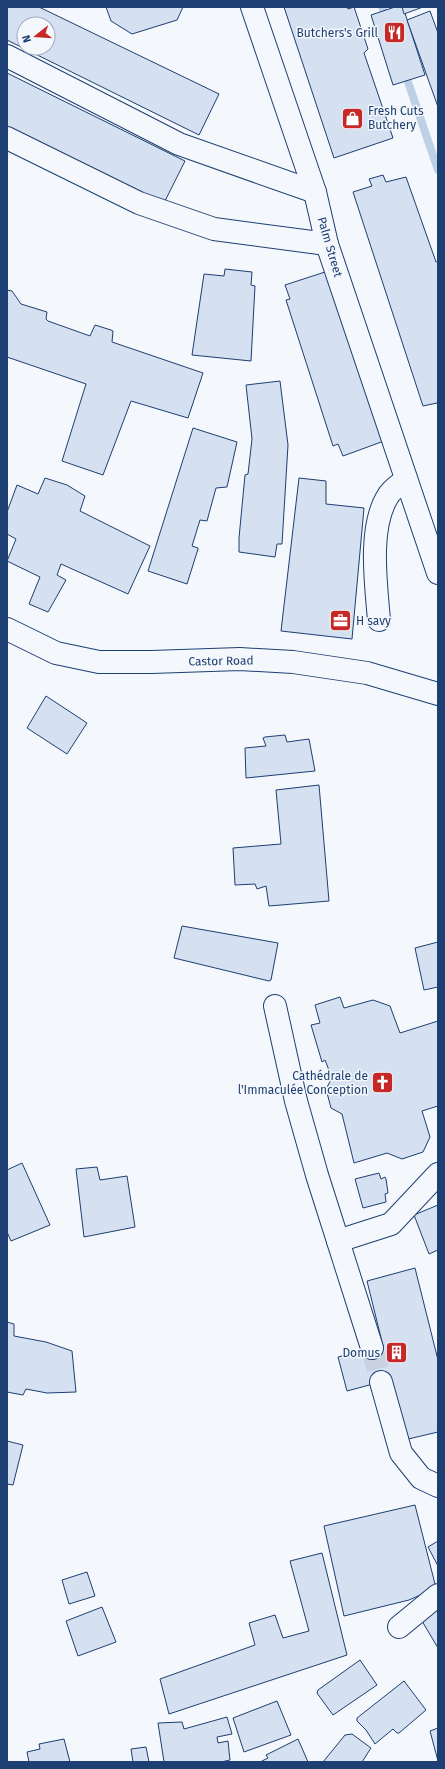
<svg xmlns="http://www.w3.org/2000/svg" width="445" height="1769" font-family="'Fira Sans',sans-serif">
<rect width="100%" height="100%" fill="#f4f7fb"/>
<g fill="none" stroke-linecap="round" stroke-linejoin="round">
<g stroke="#bed0e5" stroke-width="8">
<polyline points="382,7 387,21"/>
<polyline points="404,70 438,170"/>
</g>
</g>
<g fill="#d5e0f0" stroke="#1d3f73" fill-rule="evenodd">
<path d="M7,7H39L219,94L199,135L7,40ZM24,24H48V48H24Z"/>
<polygon points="106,7 183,7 177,20 132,34 111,21"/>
<polygon points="284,7 347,7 348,9 354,7 368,49 364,53 393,138 334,158"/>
<polygon points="395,7 403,7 425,75 393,85 371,15"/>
<polygon points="402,7 423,7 404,14"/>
<polygon points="430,11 438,33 438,107 407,20"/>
<polygon points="7,73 185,161 163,205 7,128"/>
<polygon points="383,175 386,182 406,177 435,259 436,262 438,261 438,405 437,403 423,406 353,192 372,186 369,179"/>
<polygon points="225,269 252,272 251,285 255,286 251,361 192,355 204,274 224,276"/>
<polygon points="328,271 384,441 343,456 338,444 333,446 286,300 290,299 285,285"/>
<polygon points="7,290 12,291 21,304 47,312 46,319 48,321 90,336 95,325 111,330 113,331 112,342 203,373 188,418 131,401 103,475 62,461 86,384 7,357"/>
<polygon points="280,381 288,445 282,544 277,544 275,557 239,552 239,538 245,475 248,474 252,439 246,385"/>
<polygon points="193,428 237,442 227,487 216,488 207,521 200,520 192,546 198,548 198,549 187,584 148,571"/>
<polygon points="45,478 67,485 85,496 80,511 150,546 128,594 61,564 57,575 66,580 48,612 29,604 40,577 7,561 16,539 7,534 7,512 17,485 38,494"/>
<polygon points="299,478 326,481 326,504 364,508 352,639 281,631"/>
<polygon points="46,696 87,723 67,754 27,728"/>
<polygon points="285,735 287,742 309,739 315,771 246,778 245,748 266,746 263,738 265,737"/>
<polygon points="319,785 329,901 269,906 266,886 257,889 255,884 235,885 233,848 281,844 276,790"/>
<polygon points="182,926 278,943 271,980 269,981 174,958"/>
<polygon points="438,942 438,987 424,990 415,948"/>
<polygon points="340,997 344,1008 373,1000 390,1006 400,1033 438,1021 438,1106 422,1111 430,1137 423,1152 402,1159 387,1153 354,1163 342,1114 331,1108 326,1089 332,1078 325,1060 322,1062 311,1025 320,1023 315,1005"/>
<polygon points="22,1163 50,1225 11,1241 7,1232 7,1170"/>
<polygon points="97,1167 100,1180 127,1176 135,1227 84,1237 76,1169"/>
<polygon points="379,1173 381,1179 385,1177 386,1179 388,1193 385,1194 386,1202 363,1208 355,1179"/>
<polygon points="438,1205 438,1250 429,1254 414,1215"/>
<polygon points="415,1268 438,1360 438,1432 404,1440 388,1380 347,1391 338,1357 383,1346 367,1281"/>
<polygon points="7,1322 14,1324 14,1336 46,1342 72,1351 76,1392 47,1393 26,1389 23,1395 7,1392"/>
<polygon points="7,1441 23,1445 13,1485 7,1484"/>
<polygon points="415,1505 436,1588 409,1600 344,1616 324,1526"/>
<polygon points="438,1541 438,1566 428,1547"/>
<polygon points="322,1553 347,1655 169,1714 160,1679 255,1645 249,1623 275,1615 283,1638 309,1631 290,1561"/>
<polygon points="87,1572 95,1596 69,1604 62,1580"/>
<polygon points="102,1607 116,1642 78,1656 66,1621"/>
<polygon points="438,1608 438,1648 422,1621"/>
<polygon points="360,1660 377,1685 333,1715 317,1693 318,1690"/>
<polygon points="404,1681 426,1710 399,1733 397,1733 393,1729 375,1744 366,1730 357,1721 357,1718"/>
<polygon points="277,1701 291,1735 244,1752 233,1718"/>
<polygon points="227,1717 232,1734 217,1737 218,1743 228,1741 230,1760 221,1762 164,1762 158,1723 182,1722 184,1729"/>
<polygon points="438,1728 438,1761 430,1731"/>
<polygon points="352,1734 371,1748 362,1762 323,1762 345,1735"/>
<polygon points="64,1739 70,1762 29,1762 27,1752 40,1749 39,1744"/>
<polygon points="298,1739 308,1762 260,1762 268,1758 266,1755"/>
<polygon points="146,1747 149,1762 133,1762 131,1749"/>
</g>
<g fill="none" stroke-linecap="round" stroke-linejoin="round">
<polyline stroke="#c9d2e0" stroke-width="22" stroke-dasharray="22 11" stroke-linecap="butt" points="372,1348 381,1382"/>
<defs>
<g id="minor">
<polyline points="7,56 179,144 315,192"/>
<polyline points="7,138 139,203 214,229 327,244"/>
<path d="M379,620C376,584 368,527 388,496C392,489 401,484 406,479"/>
<polyline points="7,629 56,653 99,662 151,662 240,659 293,662 367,673 438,694"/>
<polyline points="275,1006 296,1101 317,1175 372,1348"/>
<polyline points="338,1241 391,1224 438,1174"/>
<polyline points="381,1382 401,1453 421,1478 438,1486"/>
<polyline points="399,1627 438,1595"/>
</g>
<polyline id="major" points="252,7 315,192 327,244 438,573"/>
</defs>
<use href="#minor" stroke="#1d3f73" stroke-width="24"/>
<use href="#major" stroke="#1d3f73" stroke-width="24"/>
<use href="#minor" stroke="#f4f7fb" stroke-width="22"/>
<use href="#major" stroke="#f4f7fb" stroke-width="22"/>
</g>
<defs>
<symbol id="restaurant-square" viewBox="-11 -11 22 22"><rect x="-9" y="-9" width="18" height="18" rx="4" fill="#c62828" stroke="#f4f7fb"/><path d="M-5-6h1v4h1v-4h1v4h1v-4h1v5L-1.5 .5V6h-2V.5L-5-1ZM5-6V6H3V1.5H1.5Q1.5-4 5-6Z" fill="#fff"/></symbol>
<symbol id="shop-square" viewBox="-11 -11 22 22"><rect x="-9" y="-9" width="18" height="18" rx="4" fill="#c62828" stroke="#f4f7fb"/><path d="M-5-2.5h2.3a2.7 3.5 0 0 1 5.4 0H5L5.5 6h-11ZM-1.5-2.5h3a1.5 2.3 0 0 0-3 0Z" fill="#fff"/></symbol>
<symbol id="office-square" viewBox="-11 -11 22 22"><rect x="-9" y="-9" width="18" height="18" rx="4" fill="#c62828" stroke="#f4f7fb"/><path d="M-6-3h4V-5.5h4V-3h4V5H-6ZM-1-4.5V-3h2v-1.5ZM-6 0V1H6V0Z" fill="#fff"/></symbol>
<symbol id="church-square" viewBox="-11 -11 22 22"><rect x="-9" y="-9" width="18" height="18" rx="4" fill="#c62828" stroke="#f4f7fb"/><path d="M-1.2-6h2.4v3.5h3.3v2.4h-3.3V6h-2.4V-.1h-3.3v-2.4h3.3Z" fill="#fff"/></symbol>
<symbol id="building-square" viewBox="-11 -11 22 22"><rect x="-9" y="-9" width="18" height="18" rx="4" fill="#c62828" stroke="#f4f7fb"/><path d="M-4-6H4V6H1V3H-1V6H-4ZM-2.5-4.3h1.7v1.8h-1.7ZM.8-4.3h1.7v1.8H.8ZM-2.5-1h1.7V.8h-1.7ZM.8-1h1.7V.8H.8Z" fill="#fff"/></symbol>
</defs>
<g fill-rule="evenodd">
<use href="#restaurant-square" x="382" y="20" width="25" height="25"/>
<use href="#shop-square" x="340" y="106" width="25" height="25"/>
<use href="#office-square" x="328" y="608" width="25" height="25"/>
<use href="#church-square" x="370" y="1070" width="25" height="25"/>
<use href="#building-square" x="384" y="1340" width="25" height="25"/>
</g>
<g text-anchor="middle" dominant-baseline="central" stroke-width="3" stroke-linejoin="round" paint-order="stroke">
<g font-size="12" fill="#1d3f73" stroke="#f4f7fb" text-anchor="end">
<text x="378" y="33">Butchers's Grill</text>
<text x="368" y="111" text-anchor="start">Fresh Cuts<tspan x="368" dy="14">Butchery</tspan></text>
<text x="356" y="621" text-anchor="start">H savy</text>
<text x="368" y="1076">Cathédrale de<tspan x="368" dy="14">l'Immaculée Conception</tspan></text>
<text x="380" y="1353">Domus</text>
</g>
<g font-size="12" fill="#1d3f73" stroke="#f4f7fb">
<text transform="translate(330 247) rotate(74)">Palm Street</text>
<text transform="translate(221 661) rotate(-1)">Castor Road</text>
</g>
</g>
<rect width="445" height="1769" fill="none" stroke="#1d3f73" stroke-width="16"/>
<g transform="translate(36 36) rotate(253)"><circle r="19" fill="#f4f7fb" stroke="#9eadc5"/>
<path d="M0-3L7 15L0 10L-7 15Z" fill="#c62828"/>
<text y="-6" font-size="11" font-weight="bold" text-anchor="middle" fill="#1d3f73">N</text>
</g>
</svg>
